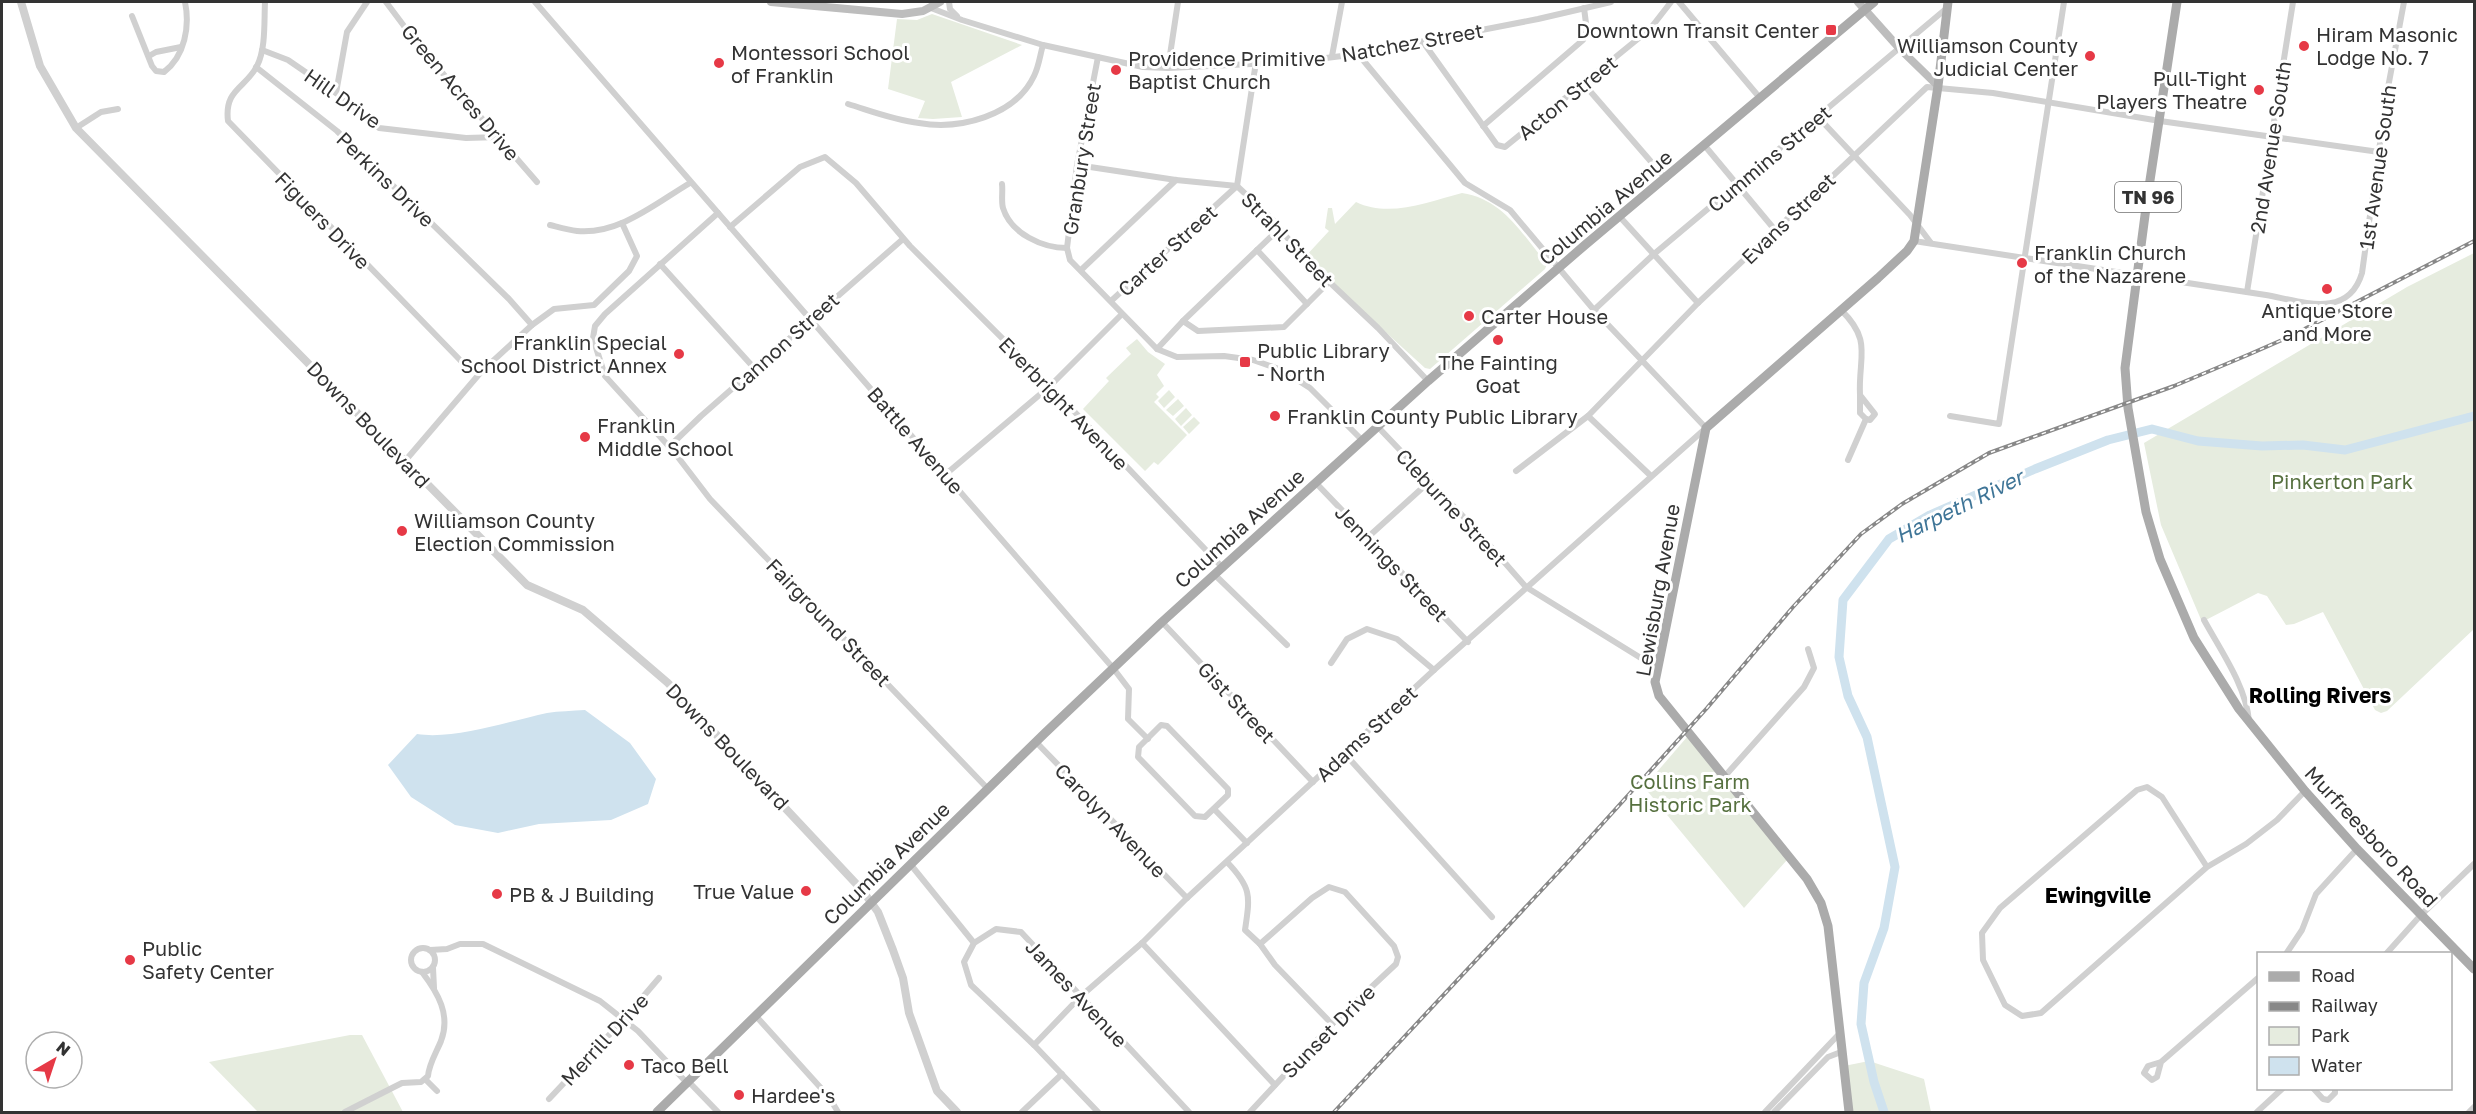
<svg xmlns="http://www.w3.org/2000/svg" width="2476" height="1114" font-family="'Golos Text',sans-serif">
<rect width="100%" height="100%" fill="#fff"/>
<g fill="#e6ecdf">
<polygon points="932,14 1022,45 951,82 962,117 933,119 918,118 925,101 888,89 897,19 917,20"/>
<path d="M1462,193C1503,199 1522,234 1547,264L1545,269L1430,369L1425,368L1304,258L1329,231L1325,228L1328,208H1332L1335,224L1356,202C1389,218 1428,202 1462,193Z"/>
<polygon points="2474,253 2474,629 2387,711 2381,713 2375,710 2323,612 2294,624 2286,625 2267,596 2258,593 2202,622 2161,525 2144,443 2407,287"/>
<polygon points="1137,339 1148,352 1165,364 1157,375 1164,386 1156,394 1159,397 1154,402 1187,435 1158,465 1154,462 1145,471 1083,409 1109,381 1106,378 1131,354 1126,348"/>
<polygon points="1169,390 1175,397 1164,408 1158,401"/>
<polygon points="1178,399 1184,406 1173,416 1166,410"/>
<polygon points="1186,408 1192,415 1181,426 1175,419"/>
<polygon points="1194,417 1200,423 1189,434 1183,427"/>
<polygon points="1687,737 1787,860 1744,908 1644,787"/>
<polygon points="350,1035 362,1035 403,1112 258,1112 209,1062"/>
<polygon points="1869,1061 1924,1079 1931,1112 1849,1112 1844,1066"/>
</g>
<path fill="#cfe2ee" d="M585,710L630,743L656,779L648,804L611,820L539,824L498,833L455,825L411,797L388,765L417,734C454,740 510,721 547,713C559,711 572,711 585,710Z"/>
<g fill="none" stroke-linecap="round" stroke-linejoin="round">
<polyline stroke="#cfe2ee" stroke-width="9" points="1884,1112 1874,1082 1861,1024 1864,983 1884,928 1895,867 1867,737 1848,696 1839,657 1843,600 1889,539 1930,515 2035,469 2108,440 2152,429 2198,441 2262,446 2303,445 2345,450 2474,416"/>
<g stroke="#d0d0d0" stroke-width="6">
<path d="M265,2C264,22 266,48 257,66C246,88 224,89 228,121L461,361L481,372L532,325L554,309L594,305L629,271L637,256L622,223"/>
<polyline points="386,2 419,46 537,182"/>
<polyline points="535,2 1113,668 1129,689 1128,719 1148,739"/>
<polyline points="949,2 950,9 957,16"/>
<polyline points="1679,2 1760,98"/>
<polyline points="931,8 962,20 1043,45 1143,67 1168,68 1294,62 1358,54 1538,19 1611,2"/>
<path d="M132,16L152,66L156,71L164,72C185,56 190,26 185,2"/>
<polyline points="1423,42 1497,145 1505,147 1650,29 1671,2"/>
<polyline points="262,50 288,60 336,93 379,128 466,138 500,137"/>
<polyline points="149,56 156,52 181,47"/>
<polyline points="1332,56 1342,2"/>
<polyline points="1098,57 1077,165 1067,248 1070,260 1157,349 1177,357 1224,356 1253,360 1282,370 1310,388 1363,441"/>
<polyline points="256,67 337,131 509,299 532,325"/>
<polyline points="1168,68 1178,2"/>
<polyline points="1583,83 1666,179"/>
<polyline points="336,93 347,32 367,2"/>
<path d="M848,104C871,111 894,120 919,123C960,130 1015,116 1034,76C1039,66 1040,55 1043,45"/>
<polyline points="1818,117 1910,215 1931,243"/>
<polyline points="1483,126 1583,40 1587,31 1584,8"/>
<polyline points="76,128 101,112 118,109"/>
<polyline points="1705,146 1775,230"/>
<polyline points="1077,165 1176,180 1237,186 1271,218 1304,258 1378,328 1428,381"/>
<path d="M1002,184C1003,191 1001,201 1003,208C1011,234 1043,248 1067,248"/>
<polyline points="718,213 605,314 595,326 593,338 605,376 674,452 710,499 988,789"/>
<polyline points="1620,217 1698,303"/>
<path d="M550,225C558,227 568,230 577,231C619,235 656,203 690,183"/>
<polyline points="730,227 800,167 825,157 856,183 910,246 1050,386 1223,568"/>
<path d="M1914,241L2266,295C2301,301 2348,320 2362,273L2387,93L2404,2"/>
<polyline points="1257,250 1307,304"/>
<polyline points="660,264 755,369"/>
<polyline points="1081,270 1176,180"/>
<polyline points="2247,292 2293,2"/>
<polyline points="1111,301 1237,186 1256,62"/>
<polyline points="1594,310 1654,254 1947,8"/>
<path d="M1841,310C1873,341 1858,357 1860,395L1875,414L1870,420L1866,419L1860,413V395"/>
<polyline points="1183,321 1280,228"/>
<polyline points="1157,349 1183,321 1198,331 1284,327 1329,282"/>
<polyline points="1588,416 1651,476"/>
<polyline points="1950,416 1999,424 2064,2"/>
<polyline points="1378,427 1478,532 1526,587 1657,668"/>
<polyline points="674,451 674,442 701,416 903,239"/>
<polyline points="1848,460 1866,419"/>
<polyline points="405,461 481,372"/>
<polyline points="1516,471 1588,416 1698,303 1927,87 1993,93 2160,121 2379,152"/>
<polyline points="946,474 1050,386 1122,314"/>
<polyline points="1316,483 1468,642"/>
<polyline points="1367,538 1430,481"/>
<polyline points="1215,575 1287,645"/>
<path d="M2204,620C2221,651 2246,686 2249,721"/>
<polyline points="1162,622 1313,782"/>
<polyline points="1331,663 1347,639 1367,629 1397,639 1434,670"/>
<polygon points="1161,725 1167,726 1228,789 1228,795 1205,817 1195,816 1138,757 1139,747"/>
<polyline points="1036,742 1187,898"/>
<polyline points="1345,754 1492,917"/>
<polyline points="1725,776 1804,687 1814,668 1808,649"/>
<polyline points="1214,809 1247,843"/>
<path d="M1227,862C1252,888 1250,896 1245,930L1260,944L1275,965L1332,1024"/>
<polyline points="911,865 974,943"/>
<polyline points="2207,867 2162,797 2147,787 2137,790 2000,908 1982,933 1983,960 2005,1005 2022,1016 2041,1013 2207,867 2246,844 2277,820 2305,791"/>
<polyline points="1142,943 1275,1085"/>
<circle cx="423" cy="960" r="12"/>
<polyline points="430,950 447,949 460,944 483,944 600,1001 638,1031 688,1084"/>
<polyline points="2286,954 2302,930 2316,894 2357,849"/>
<polyline points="2386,954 2420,916 2474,864"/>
<polyline points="433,968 434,988"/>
<polyline points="755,1015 829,1097 838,1112"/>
<polyline points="1034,1045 1080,997 1142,943 1187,898 1434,670 1706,428 1594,310 1510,210 1465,183 1358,54"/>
<polyline points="2161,1062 2157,1077 2152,1080 2144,1073 2148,1066 2161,1062 2258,978"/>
<polyline points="426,1080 437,1091"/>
<polyline points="689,1082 718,1112"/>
<polyline points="2313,1088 2323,1099 2328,1100 2335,1093 2335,1088"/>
<polyline points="549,1099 624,1019 659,978"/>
<path d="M345,1112L394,1087L402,1083L421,1082L428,1076C429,1064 436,1053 441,1041C451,1015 438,993 422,972"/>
<polyline points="1022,1112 1062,1074"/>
<polyline points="1098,1112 1034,1045 971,985 964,962 974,943 996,929 1021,932 1189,1112"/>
<polyline points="1250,1112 1332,1024 1396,964 1398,957 1394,946 1345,892 1329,887 1312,898 1260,944"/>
<polyline points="1765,1112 1840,1033"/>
<polyline points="1774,1112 1828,1057 1841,1052"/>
<polyline points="2257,1112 2283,1088"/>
<polyline points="2469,1112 2474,1107"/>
</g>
<polyline stroke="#d0d0d0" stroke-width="8" points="21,2 40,66 76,128 527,585 583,610 668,683 862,890 878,912 893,950 903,978 909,1013 937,1091 957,1112"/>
<g stroke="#bdbdbd" stroke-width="8">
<polyline points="771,2 902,14 923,11 940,2"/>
<polyline points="1858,2 1900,49 1938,86"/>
</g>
<g stroke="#ababab" stroke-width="9">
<polyline points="2177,2 2147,200 2125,368 2128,408 2146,512 2160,559 2194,638 2239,709 2305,791 2357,849 2474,969"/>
<polyline points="657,1112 1045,733 1162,622 1428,381 1585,245 1874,2"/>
<polyline points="1849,1112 1828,926 1821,903 1807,879 1659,696 1655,682 1706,428 1878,278 1907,251 1914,241 1938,86 1948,2"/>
</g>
<defs>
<polyline id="rail" points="1334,1112 1566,864 1707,708 1793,607 1861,534 1902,504 1989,453 2174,386 2250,354 2291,336 2474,241"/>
</defs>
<use href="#rail" stroke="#888" stroke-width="4"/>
<use href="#rail" stroke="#fff" stroke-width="1.5" stroke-dasharray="4.5" stroke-linecap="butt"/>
</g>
<g fill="#e63946" stroke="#fff" stroke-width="2">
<rect x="1825" y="24" width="12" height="12" rx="3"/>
<circle cx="2304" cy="46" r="6"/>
<circle cx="2090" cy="56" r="6"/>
<circle cx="719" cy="63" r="6"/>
<circle cx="1116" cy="70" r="6"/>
<circle cx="2259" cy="90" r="6"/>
<circle cx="2022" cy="263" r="6"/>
<circle cx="2327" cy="289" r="6"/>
<circle cx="1469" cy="316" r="6"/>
<circle cx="1498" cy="340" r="6"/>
<circle cx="679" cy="354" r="6"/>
<rect x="1239" y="356" width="12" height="12" rx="3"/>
<circle cx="1275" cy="416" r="6"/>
<circle cx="585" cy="437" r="6"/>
<circle cx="402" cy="531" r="6"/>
<circle cx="806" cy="891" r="6"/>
<circle cx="497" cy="894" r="6"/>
<circle cx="130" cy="960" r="6"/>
<circle cx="629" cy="1065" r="6"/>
<circle cx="739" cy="1095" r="6"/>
</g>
<g text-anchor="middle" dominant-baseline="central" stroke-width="6" stroke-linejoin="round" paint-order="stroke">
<rect fill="#fff" stroke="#707070" stroke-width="1.5" x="2115" y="182" width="66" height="30" rx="4.5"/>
<g font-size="18" font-weight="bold" fill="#333">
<text x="2148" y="197">TN 96</text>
</g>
<g font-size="20" fill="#333" stroke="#fff" text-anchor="start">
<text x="1819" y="30" text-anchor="end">Downtown Transit Center</text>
<text x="2316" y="34">Hiram Masonic<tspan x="2316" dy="23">Lodge No. 7</tspan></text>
<text x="2078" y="45" text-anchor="end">Williamson County<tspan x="2078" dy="23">Judicial Center</tspan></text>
<text x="731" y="52">Montessori School<tspan x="731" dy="23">of Franklin</tspan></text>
<text x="1128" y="58">Providence Primitive<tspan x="1128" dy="23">Baptist Church</tspan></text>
<text x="2247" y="78" text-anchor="end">Pull-Tight<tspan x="2247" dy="23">Players Theatre</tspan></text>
<text x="2034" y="252">Franklin Church<tspan x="2034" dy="23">of the Nazarene</tspan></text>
<text x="2327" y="310" text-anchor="middle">Antique Store<tspan x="2327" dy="23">and More</tspan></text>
<text x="1481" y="316">Carter House</text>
<text x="667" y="342" text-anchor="end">Franklin Special<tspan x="667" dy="23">School District Annex</tspan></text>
<text x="1257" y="350">Public Library<tspan x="1257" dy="23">- North</tspan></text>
<text x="1498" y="362" text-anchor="middle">The Fainting<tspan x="1498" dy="23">Goat</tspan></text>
<text x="1287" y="416">Franklin County Public Library</text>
<text x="597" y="425">Franklin<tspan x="597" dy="23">Middle School</tspan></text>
<text x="414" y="520">Williamson County<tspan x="414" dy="23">Election Commission</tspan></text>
<text x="794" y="891" text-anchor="end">True Value</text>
<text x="509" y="894">PB &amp; J Building</text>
<text x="142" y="948">Public<tspan x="142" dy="23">Safety Center</tspan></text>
<text x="641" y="1065">Taco Bell</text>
<text x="751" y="1095">Hardee's</text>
</g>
<g font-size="20" fill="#333" stroke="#fff">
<text transform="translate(1412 42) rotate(-10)">Natchez Street</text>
<text transform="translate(461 92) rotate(50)">Green Acres Drive</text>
<text transform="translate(1567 97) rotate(-39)">Acton Street</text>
<text transform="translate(343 98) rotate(35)">Hill Drive</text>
<text transform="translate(2270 147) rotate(-81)">2nd Avenue South</text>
<text transform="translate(1769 158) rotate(-40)">Cummins Street</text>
<text transform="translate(1081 159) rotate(-81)">Granbury Street</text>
<text transform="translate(2377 167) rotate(-82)">1st Avenue South</text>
<text transform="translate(386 179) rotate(44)">Perkins Drive</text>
<text transform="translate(1605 207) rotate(-40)">Columbia Avenue</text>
<text transform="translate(1788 218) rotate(-44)">Evans Street</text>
<text transform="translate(323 220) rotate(46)">Figuers Drive</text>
<text transform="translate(1288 239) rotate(46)">Strahl Street</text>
<text transform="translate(1167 250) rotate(-42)">Carter Street</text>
<text transform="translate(784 342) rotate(-42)">Cannon Street</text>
<text transform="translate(1064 403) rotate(46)">Everbright Avenue</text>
<text transform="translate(369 424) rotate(46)">Downs Boulevard</text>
<text transform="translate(916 440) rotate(49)">Battle Avenue</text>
<text transform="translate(1452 507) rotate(47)">Cleburne Street</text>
<text transform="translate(1239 528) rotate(-42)">Columbia Avenue</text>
<text transform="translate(1392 563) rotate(46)">Jennings Street</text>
<text transform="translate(1657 590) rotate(-80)">Lewisburg Avenue</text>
<text transform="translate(829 622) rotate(46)">Fairground Street</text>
<text transform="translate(1237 702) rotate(47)">Gist Street</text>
<text transform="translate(1366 733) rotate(-43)">Adams Street</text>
<text transform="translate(728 746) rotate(46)">Downs Boulevard</text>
<text transform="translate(1111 820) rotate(46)">Carolyn Avenue</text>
<text transform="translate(2372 836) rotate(47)">Murfreesboro Road</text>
<text transform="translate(886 863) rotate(-44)">Columbia Avenue</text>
<text transform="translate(1077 993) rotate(47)">James Avenue</text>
<text transform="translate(1328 1031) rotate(-45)">Sunset Drive</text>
<text transform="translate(604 1039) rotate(-47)">Merrill Drive</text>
</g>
<g font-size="20" fill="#56703f" stroke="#fff">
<text x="2342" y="481">Pinkerton Park</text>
<text x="1690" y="781">Collins Farm<tspan x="1690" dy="23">Historic Park</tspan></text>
</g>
<g font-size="21" font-style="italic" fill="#3f7597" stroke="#fff">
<text transform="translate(1959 506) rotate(-26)">Harpeth River</text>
</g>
<g font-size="21" font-weight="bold" fill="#000" stroke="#fff">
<text x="2320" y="695">Rolling Rivers</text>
<text x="2098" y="895">Ewingville</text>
</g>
</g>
<rect width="2476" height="1114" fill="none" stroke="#333333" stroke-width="6"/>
<rect x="2257" y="952" width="195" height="138" fill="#ffffff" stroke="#adadad" stroke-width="1.5"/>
<rect x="2269" y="972" width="30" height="9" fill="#ababab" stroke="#adadad" stroke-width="1.5"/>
<text x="2311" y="982" font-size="18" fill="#333333">Road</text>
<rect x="2269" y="1002" width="30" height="9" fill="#888888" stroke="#adadad" stroke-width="1.5"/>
<text x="2311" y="1012" font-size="18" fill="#333333">Railway</text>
<rect x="2269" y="1027" width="30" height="18" fill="#e6ecdf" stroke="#adadad" stroke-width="1.5"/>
<text x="2311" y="1042" font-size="18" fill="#333333">Park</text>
<rect x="2269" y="1057" width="30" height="18" fill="#cfe2ee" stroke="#adadad" stroke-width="1.5"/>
<text x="2311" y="1072" font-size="18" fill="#333333">Water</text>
<g transform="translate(54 1060) rotate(39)"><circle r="28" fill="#ffffff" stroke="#adadad" stroke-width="1.5"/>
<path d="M0-4.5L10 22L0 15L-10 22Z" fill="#e63946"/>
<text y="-9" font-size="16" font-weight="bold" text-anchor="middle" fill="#333333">N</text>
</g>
</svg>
